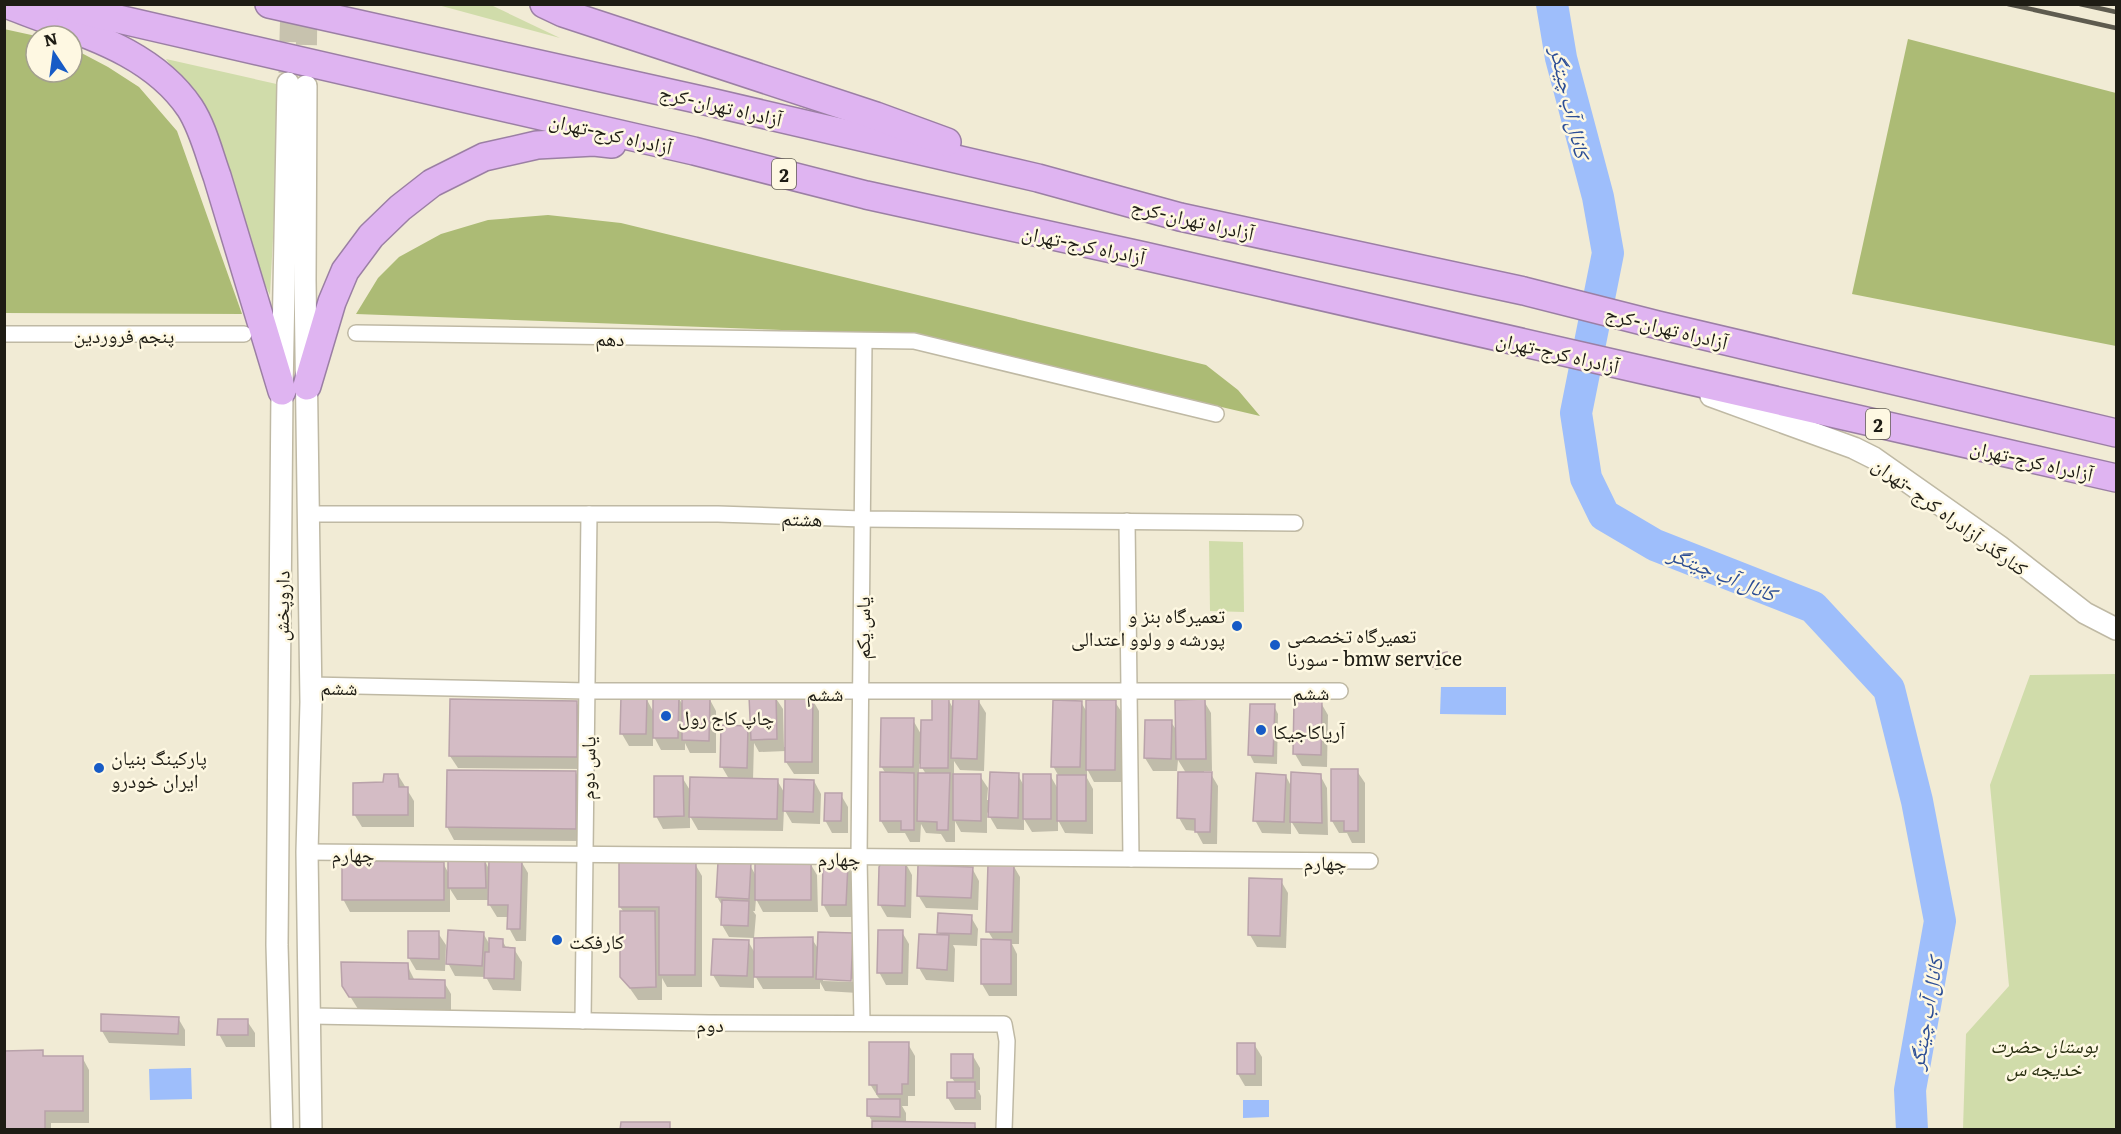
<svg xmlns="http://www.w3.org/2000/svg" width="2121" height="1134" font-family="Literata,'Noto Naskh Arabic',serif">
<rect width="100%" height="100%" fill="#f1ebd5"/>
<g fill="#d0dcaa">
<polygon points="438,5 491,5 560,38"/>
<polygon points="166,59 281,85 270,295 248,250 198,104"/>
<polygon points="1209,541 1243,542 1244,612 1210,611"/>
<polygon points="2116,674 2116,1129 1963,1129 1966,1034 2009,986 1990,785 2030,675"/>
</g>
<g fill="#acbb75">
<polygon points="4,29 36,36 36,72 72,72 72,48 108,67 139,87 177,131 242,314 5,313"/>
<polygon points="1908,39 2116,93 2116,346 1852,294"/>
<polygon points="548,215 621,223 1206,365 1238,390 1260,416 914,335 356,314 378,278 399,257 441,234 488,220"/>
</g>
<g fill="#9ebefb">
<polygon points="1441,687 1506,687 1506,715 1440,714"/>
<polygon points="191,1068 192,1099 150,1100 149,1069"/>
<polygon points="1243,1100 1269,1100 1269,1117 1243,1118"/>
</g>
<g fill="#0003" fill-rule="evenodd">
<polygon points="1431,657 1448,658 1450,667 1435,670"/>
<polygon points="678,697 684,707 709,698 716,711 716,753 690,753 685,743 685,750 661,750 653,735 653,746 629,746 622,734 646,698 654,713"/>
<polygon points="775,697 783,709 784,747 786,747 812,699 819,711 819,774 794,774 786,762 786,751 759,752 754,743 753,780 777,780 785,794 814,781 821,794 820,824 792,823 784,809 783,831 698,830 690,816 690,828 663,829 656,816 682,777 691,792 729,779 722,767 747,727 752,736"/>
<path d="M948,699L954,710L978,700L986,713L984,771L960,770L954,761V776H980L988,788L987,800H990L1018,775L1024,786L1050,775L1058,789V775L1053,766L1081,702L1088,714L1115,702L1123,714L1122,782H1094L1087,769V778L1093,789V834L1065,833L1058,820V831L1032,832L1024,819V830L997,829L987,812V833L961,832L955,821V842H946L941,834L926,833L921,824L920,842H910L905,833H888L881,821L886,774L881,766L913,720L922,736ZM919,763L926,774H919Z"/>
<polygon points="1204,701 1211,713 1212,771 1204,771 1204,774 1211,774 1218,786 1217,844 1203,844 1196,831 1186,830 1179,818 1186,773 1178,760 1177,771 1153,771 1145,758 1146,721 1171,722 1177,731"/>
<polygon points="576,702 584,715 583,769 458,768 450,756"/>
<polygon points="1321,703 1328,715 1327,767 1302,766 1295,754"/>
<polygon points="1251,705 1274,706 1278,714 1277,764 1254,763 1250,755"/>
<polygon points="448,771 576,773 583,785 582,841 454,840 447,827"/>
<polygon points="1357,771 1365,783 1365,843 1352,843 1347,833 1339,833 1332,821"/>
<polygon points="398,775 414,801 414,827 362,827 354,814 385,784"/>
<polygon points="1320,775 1327,788 1328,835 1299,834 1291,821 1291,834 1262,833 1255,820 1286,776 1292,788"/>
<polygon points="841,795 848,807 848,833 832,833 825,820"/>
<polygon points="485,861 490,871 521,861 528,873 526,941 516,941 509,928 509,917 497,917 489,904 489,900 457,900 450,889 450,912 350,912 343,899 443,863 449,874"/>
<polygon points="905,862 912,875 911,918 887,917 880,905"/>
<polygon points="810,863 817,875 818,912 763,912 756,899 755,911 753,911 756,915 754,938 729,937 722,925 723,907 717,897 750,865 756,876"/>
<polygon points="695,864 702,876 702,987 667,987 662,978 662,1000 638,1000 622,977 624,912 620,907"/>
<polygon points="1013,865 1020,877 1019,944 1012,944 1017,954 1017,996 989,996 982,984 994,941 988,931"/>
<polygon points="847,866 854,878 853,917 830,917 823,904"/>
<polygon points="972,868 979,881 978,910 926,908 918,895"/>
<polygon points="1281,881 1288,893 1286,948 1257,947 1250,935"/>
<polygon points="971,917 978,929 977,946 953,945 955,949 954,982 926,980 919,968 941,937 939,932"/>
<polygon points="902,932 909,944 908,985 886,985 879,972"/>
<polygon points="438,933 446,945 445,971 416,970 409,958"/>
<polygon points="483,933 491,947 502,940 507,949 514,949 522,962 521,991 493,990 486,977 455,976 448,963"/>
<polygon points="852,934 859,947 858,979 823,978 823,981 858,982 858,993 825,991 820,982 820,989 763,989 754,974 754,988 720,987 713,975 748,941 756,955 812,939 819,950"/>
<polygon points="407,965 415,981 444,982 451,994 451,1010 358,1009 343,985"/>
<polygon points="178,1018 185,1030 185,1046 109,1043 102,1031"/>
<polygon points="247,1021 255,1033 255,1047 226,1047 219,1034"/>
<polygon points="908,1044 915,1056 915,1096 908,1096 908,1106 902,1106 906,1113 906,1123 974,1124 977,1130 874,1130 874,1124 869,1116 882,1101 878,1097 870,1084"/>
<polygon points="1254,1044 1262,1057 1262,1086 1245,1086 1238,1074"/>
<polygon points="42,1052 45,1058 82,1057 89,1070 89,1123 51,1123 51,1130 4,1130"/>
<polygon points="953,1056 973,1056 980,1068 980,1090 978,1090 981,1096 981,1110 955,1110 948,1098 956,1084 952,1078"/>
</g>
<g fill="none" stroke-linecap="round" stroke-linejoin="round">
<polyline stroke="#9ebefb" stroke-width="32" points="1552,4 1561,58 1598,197 1608,253 1576,413 1586,478 1604,515 1655,545 1813,607 1889,689 1917,801 1940,921 1910,1090 1912,1130"/>
</g>
<g fill="#d4bcc5" stroke="#b9a2aa" stroke-width="1.5">
<polygon points="1447,652 1449,663 1432,667 1430,656"/>
<polygon points="653,695 679,695 678,738 653,738"/>
<polygon points="776,695 777,739 751,740 749,696"/>
<polygon points="621,696 647,697 646,734 620,734"/>
<polygon points="682,696 710,697 709,741 682,740"/>
<polygon points="785,697 813,697 812,762 785,762"/>
<polygon points="932,697 949,697 948,768 920,768 921,720 932,720"/>
<polygon points="953,698 979,699 977,759 951,758"/>
<polygon points="450,699 577,701 577,757 449,756"/>
<polygon points="1205,699 1206,759 1176,759 1175,700"/>
<polygon points="1053,700 1082,701 1080,767 1051,767"/>
<polygon points="1086,700 1116,700 1115,770 1086,770"/>
<polygon points="1294,701 1322,701 1321,755 1293,754"/>
<polygon points="1250,704 1275,704 1273,756 1248,755"/>
<polygon points="881,718 914,718 913,767 880,767"/>
<polygon points="1145,720 1172,720 1171,759 1144,758"/>
<polygon points="721,725 748,726 747,768 720,767"/>
<polygon points="1331,769 1358,769 1358,831 1344,831 1344,821 1331,821"/>
<polygon points="447,770 576,771 576,829 446,827"/>
<polygon points="880,772 914,773 914,830 901,830 901,821 880,821"/>
<polygon points="990,772 1019,773 1018,818 988,817"/>
<polygon points="1178,772 1212,772 1210,832 1195,832 1195,819 1177,818"/>
<polygon points="1291,772 1321,774 1322,823 1290,822"/>
<polygon points="918,773 950,773 948,830 937,830 937,822 917,821"/>
<polygon points="1256,773 1286,775 1284,822 1253,821"/>
<polygon points="384,774 398,774 399,787 408,787 408,815 353,815 353,783 383,782"/>
<polygon points="953,774 981,774 981,821 953,820"/>
<rect x="1023" y="774" width="28" height="45"/>
<rect x="1057" y="775" width="29" height="46"/>
<polygon points="654,776 683,776 684,816 654,817"/>
<polygon points="690,777 778,779 777,819 689,817"/>
<polygon points="784,779 814,780 813,812 783,811"/>
<polygon points="825,793 842,793 841,821 824,821"/>
<polygon points="489,858 522,859 520,929 507,929 508,905 488,905"/>
<polygon points="448,859 485,859 486,888 448,888"/>
<polygon points="883,860 906,861 905,906 878,905 879,867"/>
<polygon points="348,861 444,862 444,900 342,900 342,868"/>
<polygon points="811,861 811,900 755,900 755,862"/>
<polygon points="619,862 696,862 695,975 659,975 659,907 619,907"/>
<polygon points="718,862 751,863 749,899 716,897"/>
<polygon points="823,863 848,864 846,905 822,905"/>
<polygon points="988,863 1014,864 1012,932 986,932"/>
<polygon points="918,865 973,867 971,898 917,896"/>
<polygon points="1249,878 1282,879 1280,936 1248,935"/>
<polygon points="722,900 749,901 748,926 721,925"/>
<polygon points="620,911 655,911 656,987 630,988 620,977"/>
<polygon points="938,913 972,915 971,934 937,933"/>
<polygon points="448,930 484,932 482,966 446,964"/>
<polygon points="878,930 903,930 902,973 877,973"/>
<polygon points="408,931 439,931 439,959 408,958"/>
<polygon points="818,932 853,933 851,981 816,979"/>
<polygon points="919,934 949,935 947,970 917,968"/>
<polygon points="813,937 813,977 754,977 754,938"/>
<polygon points="489,938 503,939 503,947 515,948 514,979 484,978 485,952 489,952"/>
<polygon points="713,939 749,940 747,976 711,975"/>
<polygon points="981,939 1011,940 1011,984 981,984"/>
<polygon points="341,962 408,963 409,979 445,980 445,998 349,997 342,986"/>
<polygon points="101,1014 179,1017 178,1034 101,1031"/>
<polygon points="218,1019 248,1019 248,1035 217,1035"/>
<polygon points="869,1042 909,1042 908,1084 902,1084 902,1094 877,1094 877,1085 869,1085"/>
<rect x="1237" y="1043" width="18" height="31"/>
<polygon points="43,1050 43,1056 83,1056 83,1111 45,1111 45,1130 4,1130 4,1051"/>
<rect x="951" y="1054" width="22" height="24"/>
<rect x="947" y="1082" width="28" height="16"/>
<polygon points="867,1099 900,1099 900,1117 867,1116"/>
<polygon points="872,1121 975,1123 975,1130 872,1130"/>
<polygon points="621,1122 670,1122 670,1130 620,1130"/>
</g>
<g fill="none" stroke-linecap="round" stroke-linejoin="round">
<g stroke="#c7c2ae" stroke-width="21" stroke-dasharray="21 10" stroke-linecap="butt">
<polyline points="289,73 291,4"/>
<polyline points="306,76 307,4"/>
</g>
<defs>
<g id="street">
<polyline points="356,333 914,341 1216,414"/>
<polyline points="4,334 244,334"/>
<polyline points="309,514 718,514 862,519 1295,523"/>
<polyline points="1127,521 1131,859"/>
<polyline points="310,685 587,691 1340,691"/>
<polyline points="307,852 1370,861"/>
<polyline points="311,1016 709,1023 1004,1024 1007,1041 1004,1130"/>
<polyline points="583,1021 589,514"/>
<polyline points="862,1023 859,857 864,341"/>
</g>
<g id="secondary">
<polyline points="306,86 305,280 311,702 307,852 311,1130"/>
<polyline points="1711,396 1854,448 1874,458 1999,546 2085,613 2116,629"/>
<polyline points="282,1130 277,945 282,391 288,83"/>
</g>
<g id="highway">
<path d="M6,4C71,31 148,46 190,108C203,128 209,154 217,176L282,391"/>
<polyline points="53,4 694,151 866,195 1144,256 2116,478"/>
<polyline points="269,4 710,102 1038,178 1180,217 1524,291 1658,325 2116,433"/>
<polyline points="544,4 563,13 876,116 947,142"/>
<polyline points="307,386 332,302 345,271 371,236 400,208 432,183 484,157 537,145 594,142 612,144"/>
</g>
</defs>
<use href="#street" stroke="#bfb9a4" stroke-width="18"/>
<use href="#secondary" stroke="#bfb9a4" stroke-width="24"/>
<use href="#highway" stroke="#9b7fa4" stroke-width="30"/>
<use href="#street" stroke="#fff" stroke-width="15"/>
<use href="#secondary" stroke="#fff" stroke-width="21"/>
<use href="#highway" stroke="#dfb4f1" stroke-width="27"/>
<g stroke="#5e5b4f" stroke-width="4.5">
<polyline points="2008,4 2116,28"/>
<polyline points="2080,4 2116,12"/>
</g>
</g>
<g fill="#175bc6" stroke="#fef8e2" stroke-width="2">
<circle cx="1237" cy="626" r="6"/>
<circle cx="1275" cy="645" r="6"/>
<circle cx="666" cy="716" r="6"/>
<circle cx="1261" cy="730" r="6"/>
<circle cx="99" cy="768" r="6"/>
<circle cx="557" cy="940" r="6"/>
</g>
<g text-anchor="middle" dominant-baseline="central" stroke-width="5" stroke-linejoin="round" paint-order="stroke">
<g fill="#fef8e2" stroke="#615e52" stroke-width="1.5">
<rect x="772" y="159" width="24" height="30" rx="4.5"/>
<rect x="1866" y="409" width="24" height="30" rx="4.5"/>
</g>
<g font-size="18" font-weight="bold" fill="#1e1c14">
<text x="784" y="174">2</text>
<text x="1878" y="424">2</text>
</g>
<g font-size="20" fill="#1e1c14" stroke="#fef8e2">
<text transform="translate(721 104) rotate(13)">آزادراه تهران-کرج</text>
<text transform="translate(611 132) rotate(13)">آزادراه کرج-تهران</text>
<text transform="translate(1193 218) rotate(13)">آزادراه تهران-کرج</text>
<text transform="translate(1084 243) rotate(12)">آزادراه کرج-تهران</text>
<text transform="translate(1667 326) rotate(14)">آزادراه تهران-کرج</text>
<text x="124" y="334">پنجم فروردین</text>
<text transform="translate(610 337) rotate(1)">دهم</text>
<text transform="translate(1558 351) rotate(13)">آزادراه کرج-تهران</text>
<text transform="translate(2032 459) rotate(13)">آزادراه کرج-تهران</text>
<text transform="translate(1951 515) rotate(36)">کنارگذر آزادراه کرج -تهران</text>
<text transform="translate(802 517) rotate(2)">هشتم</text>
<text transform="translate(280 606) rotate(-89)">داروپخش</text>
<text transform="translate(861 628) rotate(-90)">یاس یکم</text>
<text transform="translate(339 686) rotate(1)">ششم</text>
<text x="1311" y="691">ششم</text>
<text x="825" y="692">ششم</text>
<text transform="translate(586 768) rotate(-89)">یاس دوم</text>
<text x="353" y="853">چهارم</text>
<text x="839" y="857">چهارم</text>
<text x="1325" y="861">چهارم</text>
<text x="710" y="1023">دوم</text>
</g>
<g font-size="20" fill="#1e1c14" stroke="#fef8e2" text-anchor="start">
<text x="1225" y="614" text-anchor="end">تعمیرگاه بنز و<tspan x="1225" dy="23">پورشه و ولوو اعتدالی</tspan></text>
<text x="1287" y="634">تعمیرگاه تخصصی<tspan x="1287" dy="23">سورنا - bmw service</tspan></text>
<text x="678" y="716">چاپ کاج رول</text>
<text x="1273" y="730">آریاکاجیکا</text>
<text x="111" y="756">پارکینگ بنیان<tspan x="111" dy="23">ایران خودرو</tspan></text>
<text x="569" y="940">کارفکت</text>
</g>
<g font-size="20" font-style="italic" fill="#292f10" stroke="#fef8e2">
<text x="2044" y="1044">بوستان حضرت<tspan x="2044" dy="23">خدیجه س</tspan></text>
</g>
<g font-size="21" font-style="italic" fill="#2b4d95" stroke="#fef8e2">
<text transform="translate(1572 102) rotate(77)">کانال آب چیتگر</text>
<text transform="translate(1723 572) rotate(22)">کانال آب چیتگر</text>
<text transform="translate(1924 1013) rotate(-80)">کانال آب چیتگر</text>
</g>
</g>
<rect width="2121" height="1134" fill="none" stroke="#1e1c14" stroke-width="12"/>
<g transform="translate(54 54) rotate(347)"><circle r="28" fill="#fef8e2" stroke="#a4a090" stroke-width="1.5"/>
<path d="M0-4.5L10 22L0 15L-10 22Z" fill="#175bc6"/>
<text y="-9" font-size="16" font-weight="bold" text-anchor="middle" fill="#1e1c14">N</text>
</g>
</svg>
